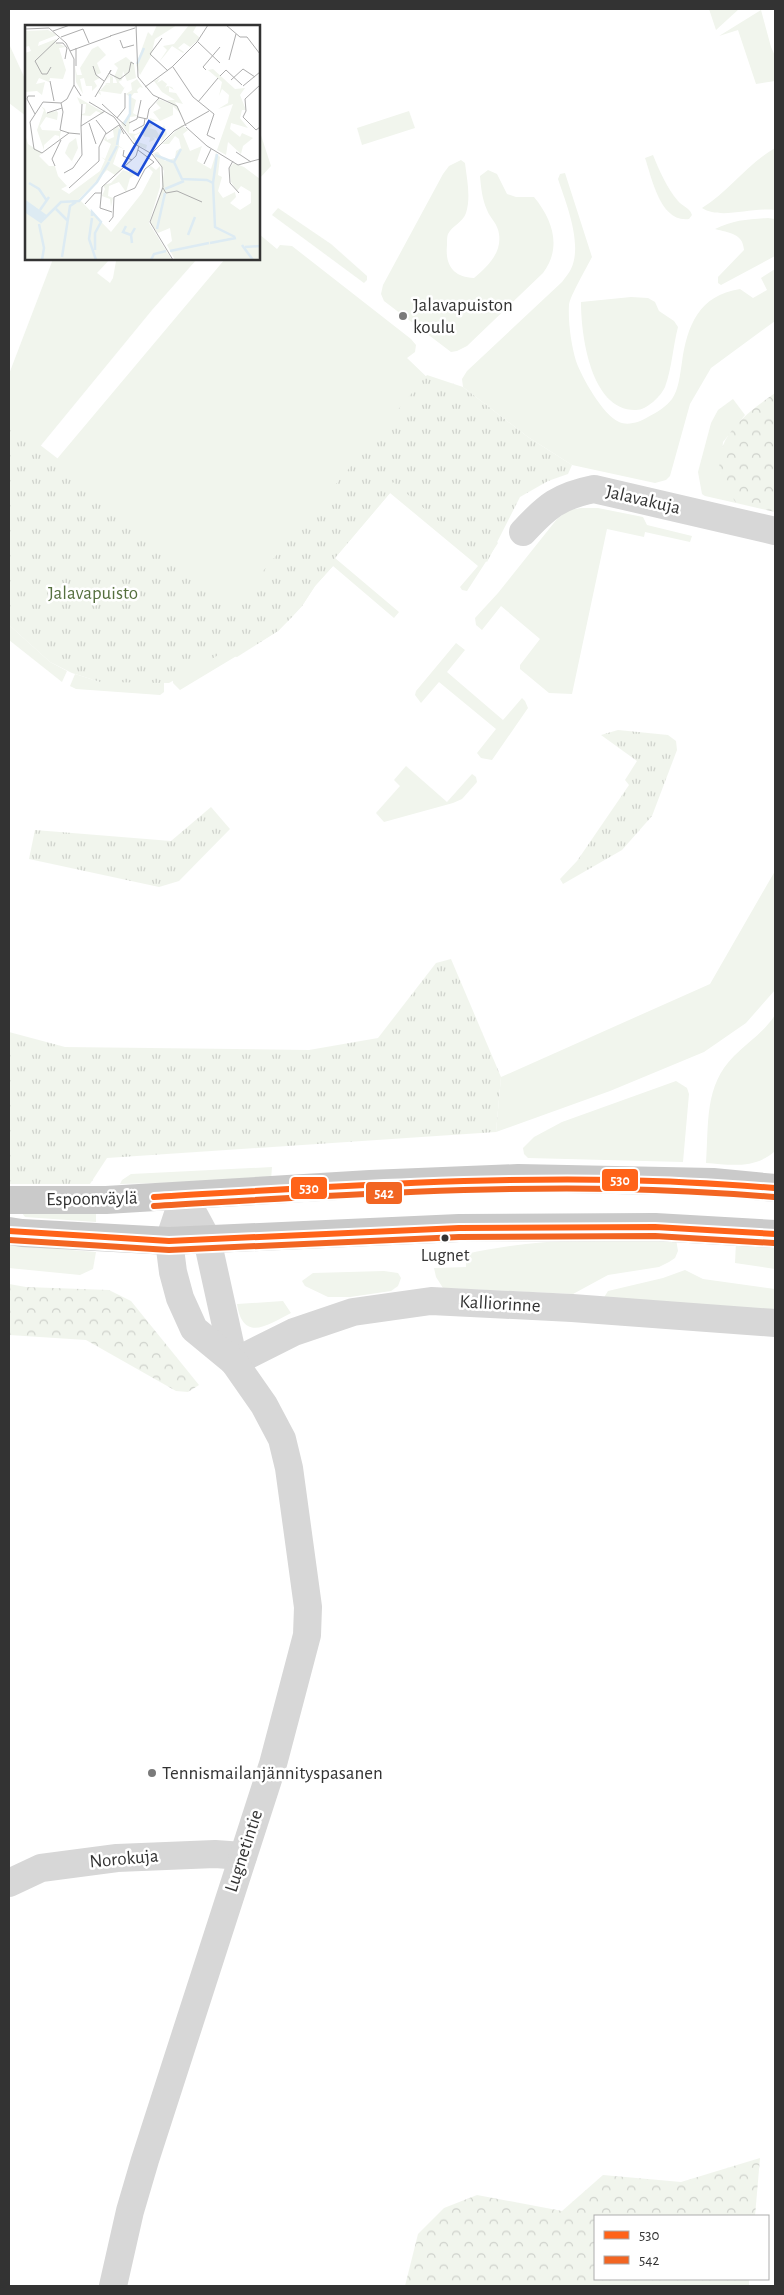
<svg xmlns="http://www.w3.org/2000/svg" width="784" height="2295" font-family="'Alegreya Sans',sans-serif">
<defs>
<pattern id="forest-crowns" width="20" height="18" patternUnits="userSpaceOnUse" patternTransform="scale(1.25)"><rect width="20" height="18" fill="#f1f5ed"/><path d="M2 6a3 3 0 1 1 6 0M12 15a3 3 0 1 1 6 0" fill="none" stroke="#cfd2cc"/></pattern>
<pattern id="park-tufts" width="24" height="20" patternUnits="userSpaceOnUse" patternTransform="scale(1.25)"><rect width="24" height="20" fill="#f1f5ed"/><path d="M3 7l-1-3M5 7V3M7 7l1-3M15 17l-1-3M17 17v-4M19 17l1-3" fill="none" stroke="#cfd2cc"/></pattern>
</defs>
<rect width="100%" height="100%" fill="#fff"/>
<g fill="#f1f5ed">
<polygon points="709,9 739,9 716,30"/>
<polygon points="761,10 771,47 775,56 775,81 756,84 738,30 719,36"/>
<polygon points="9,44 26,81 26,116 9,103"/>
<polygon points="409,111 415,128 362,145 357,128"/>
<polygon points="259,129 271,166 259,179"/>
<path d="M775,148V210C752,207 720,220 702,208C729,191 747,164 775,148Z"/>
<path d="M653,155C659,170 667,188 678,201C682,206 690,208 692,215L689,219C660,223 652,178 645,158Z"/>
<path d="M461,160L465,163C467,180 471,197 466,213C463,222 452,226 448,234C447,236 447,242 447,245C445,265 453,277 474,278C487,267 502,253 499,234C498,224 490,218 487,210C482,199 481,187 480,176L488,170L497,174L507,194L516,197H534C553,220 562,248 543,273L467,346L457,351L451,352L384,301L381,294L383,285L443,174L449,166Z"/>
<path d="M565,173L592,257C587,267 570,296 569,305C568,322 571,344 576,361C582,378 603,415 619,422C628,426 640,422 648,417C656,413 667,406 672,399C679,389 680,374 682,362C687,326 699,295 740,289L753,298L767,290L761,278L775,269V321L711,368L690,404L670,476L666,480L655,483L572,465L528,437L463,387L462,379L467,371L562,282C565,278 569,273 571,269C583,244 566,203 558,179L560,174Z"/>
<polygon points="278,208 331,244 367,276 367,280 364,283 272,215"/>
<path d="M768,218L775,219V256L721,285L718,283V277L744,250C743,233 729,233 715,229C733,220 749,219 768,218Z"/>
<polygon points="259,234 277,249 280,245 292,246 411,339 416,345 415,352 407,358 432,382 243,624 9,516 225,259 259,259"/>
<polygon points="53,259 110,259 97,273 110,283 113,278 116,261 119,259 175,261 197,259 152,310 38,449 9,457 9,374"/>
<path d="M631,297L648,298L655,302L659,311L674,321L678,327C673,346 672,368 665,387C661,396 647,410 636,410C591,411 581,336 581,302Z"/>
<polygon points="733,399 745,415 723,442 720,472 736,503 705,496 702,494 698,472 711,423 718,410"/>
<polygon points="404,449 498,543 467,591 462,590 460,587 478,566 390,493 335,558 399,612 394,618 333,566 315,586 302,606 278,631 180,690 173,683 173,678"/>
<polygon points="581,508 598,508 643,517 647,525 692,536 690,542 645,532 644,537 607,529 572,694 549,693 520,669 520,665 540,639 501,606 482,630 476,625 475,618 498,593 557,519 569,510"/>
<polygon points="9,625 50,662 67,671 62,682 9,640"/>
<polygon points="456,643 465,650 447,672 503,720 522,698 525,701 528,708 492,760 481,758 477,753 496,729 439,682 421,703 415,695 416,691"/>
<polygon points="75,674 100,682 164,682 164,692 160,695 76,689 70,686"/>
<polygon points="406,766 447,802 472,774 476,777 477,782 462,799 453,803 384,822 376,813 400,786 394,780"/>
<polygon points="775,871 775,990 746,1023 704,1052 610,1091 496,1132 501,1077 710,984"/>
<path d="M775,1015V1151C755,1169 731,1165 706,1163C709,1123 704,1086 734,1056C748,1042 765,1031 775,1015Z"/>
<polygon points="676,1081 687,1088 689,1094 683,1162 528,1158 524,1154 523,1148 534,1137 562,1122"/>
<polygon points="272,1167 271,1180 120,1184 122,1180 131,1174"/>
<polygon points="96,1210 96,1222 25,1217 22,1213"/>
<path d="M676,1239L678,1251L675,1258L669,1262L659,1267L608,1275L573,1294L443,1288L436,1277L434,1268L466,1267V1254C537,1238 603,1239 676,1239Z"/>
<polygon points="736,1242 775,1244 775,1269 735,1263"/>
<polygon points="9,1245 96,1252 93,1269 80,1275 9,1268"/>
<polygon points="685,1270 703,1279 775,1289 775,1310 603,1299 608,1291 663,1278"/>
<polygon points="384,1271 398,1273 401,1278 398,1286 391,1291 350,1297 328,1297 305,1286 302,1281 313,1273"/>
<path d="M283,1301L291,1313C268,1325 243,1343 237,1304Z"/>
</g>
<g fill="url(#forest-crowns)">
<path d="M775,393V512L736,503C731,494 721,482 720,472C714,435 750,411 775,393Z"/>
<polygon points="9,1284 26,1287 109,1290 131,1301 199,1385 188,1392 176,1391 86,1340 9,1335"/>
<polygon points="760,2158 755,2216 595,2216 595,2279 749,2279 749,2286 405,2286 418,2234 444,2208 477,2195 562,2211 603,2175 681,2182"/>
</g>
<g fill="url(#park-tufts)">
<polygon points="427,375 463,387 528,437 572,465 568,474 548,481 520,497 487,562 393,482 390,493 335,558 333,566 315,586 302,606 293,616 278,631 237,657 222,653 169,683 100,682 72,673 50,662 9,625 9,421 57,458 234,606"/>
<polygon points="618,730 668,735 676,741 677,750 652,816 622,850 563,884 560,879 577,861 629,785 625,780 637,761 601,735"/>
<polygon points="211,807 230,829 179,881 159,887 29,859 35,830 171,841"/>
<polygon points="451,959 501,1077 496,1132 107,1158 90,1184 9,1184 9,1032 65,1047 309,1050 378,1038 436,963"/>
</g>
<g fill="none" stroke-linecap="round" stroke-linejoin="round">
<g stroke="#d7d7d7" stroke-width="28">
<path d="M523,532C547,506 559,496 594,489L775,531"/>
<polyline points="184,1196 207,1239 234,1362"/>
<polyline points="234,1362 294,1332 353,1312 431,1301 572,1308 775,1323"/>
<polyline points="9,1883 41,1868 117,1858 215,1854 243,1856"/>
<polyline points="113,2286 130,2211 145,2160 273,1764 307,1635 308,1607 289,1468 282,1439 264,1405 234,1362 194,1329 180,1298 173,1272 169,1241 184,1196"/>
</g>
<g stroke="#cacaca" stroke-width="28">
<polyline points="9,1200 106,1200 370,1184 518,1178 713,1182 775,1188"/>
<polyline points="9,1231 22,1233 169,1241 459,1228 655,1227 775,1234"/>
</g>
<defs>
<g id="bus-1">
<path d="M154,1197C309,1188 464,1177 620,1180C672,1181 723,1184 775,1188"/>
<polyline points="9,1231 169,1241 459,1228 655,1227 775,1234"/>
</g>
<g id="bus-2">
<path d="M154,1206C309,1197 464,1186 619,1189C671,1190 723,1193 774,1197"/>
<polyline points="9,1240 169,1250 459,1237 655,1236 774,1243"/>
</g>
</defs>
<use href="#bus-1" stroke="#fff" stroke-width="10"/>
<use href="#bus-2" stroke="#fff" stroke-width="10"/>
<use href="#bus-1" stroke="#ff6319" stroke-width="6"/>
<use href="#bus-2" stroke="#f26522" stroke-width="6"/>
</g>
<g fill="#7a7a7a" stroke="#fff" stroke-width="2">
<circle cx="403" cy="316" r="5"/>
<circle cx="152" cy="1773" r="5"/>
</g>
<circle fill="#333" stroke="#fff" stroke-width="2" cx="445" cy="1238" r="4.5"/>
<g text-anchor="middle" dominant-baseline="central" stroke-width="5" stroke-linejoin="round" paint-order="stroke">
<g font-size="18" fill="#333" stroke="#fff">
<text x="445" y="1256">Lugnet</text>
</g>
<g font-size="19" fill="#333" stroke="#fff" text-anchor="start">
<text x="413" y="305">Jalavapuiston<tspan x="413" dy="22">koulu</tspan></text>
<text x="162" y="1773">Tennismailanjännityspasanen</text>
</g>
<g font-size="19" fill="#333" stroke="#fff">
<text transform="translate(643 500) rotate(13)">Jalavakuja</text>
<text transform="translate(92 1199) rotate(-1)">Espoonväylä</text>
<text transform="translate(500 1304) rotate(3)">Kalliorinne</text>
<text transform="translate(244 1851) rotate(-72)">Lugnetintie</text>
<text transform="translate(124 1859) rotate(-5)">Norokuja</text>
</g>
<g font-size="19" fill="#56703f" stroke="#fff">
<text x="93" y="593">Jalavapuisto</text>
</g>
</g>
<g transform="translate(25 25)">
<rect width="235" height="235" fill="#fff"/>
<path d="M84,50L88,52V58H92L91,54L99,63L101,60L96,69L75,66L76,70L73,68L81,59L86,61L80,58H85V51L80,56ZM135,53L132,58L137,55L142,59L140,63L142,61L147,62L149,65L144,62V67L151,68L158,79L150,77L157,90L142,75H150L137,67L129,56ZM125,93L133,96H124V98L128,100L124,103L131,105L134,110L135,107L140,109L137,104L139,100L142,109L136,117L137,111L133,114L128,112L130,114L127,116L124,117L126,111L125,113L124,111L120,112L118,110L116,102L124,101L123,98Z" fill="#f1f5ed"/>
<path d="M132,0H152L130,14L126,31L115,50L111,40L123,7L127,11ZM73,21L81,30L72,38L76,48L71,50L75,53L69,56L72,61L67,66V61H61L59,53L55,54L58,69L51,57L50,42L52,50H57L55,43L67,24ZM101,32L109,39L111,53L102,56L98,46L97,55L93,57L89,52L93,43L89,39ZM52,72L78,87V89L71,86L65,91L55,90L60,88L61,79H55ZM51,113L53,123L47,136L50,140L40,128L44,118ZM107,144L114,147L105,153L101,167L94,157L84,161L83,171L88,173L86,182L85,174L77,171L80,164L78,160L86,158L98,145L104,147Z" fill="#f1f5ed"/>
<path d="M164,0H172L168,7L174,12L173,15L165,22L159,18L153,23L159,27L158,28L147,21L140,30L134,37L142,25L138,21L149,19ZM23,5L32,10L14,17L13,21L31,14L30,17L41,22L34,23L41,45L38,54L25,53L24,57L14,53L11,59L20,57L17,70L12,66L0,67V28L6,26L4,21L0,22V6ZM188,44L210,64L220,63L215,70L221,85H217L215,93L223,103L206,98L205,104L215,112L217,108L228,113L218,121L216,129L203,117L201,130L192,125L208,79L193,84L203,78L204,70L197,64L194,71L197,57L183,45ZM112,54L118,63L115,62L112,65L113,68H109L106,72L111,75L108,88L113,91L105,92L104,108L111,109L117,106L116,102L122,110L128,108L127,113L120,111L117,107L109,111L113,117L122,120L121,124L112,120L96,99L104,90L105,72L101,69L107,65L106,58ZM134,74L148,80V90L135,96L128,87L136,83L131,78ZM16,81L20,84L21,88L32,86L33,88L32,95L21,92L15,101L17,105L36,106L34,115V111L30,110L19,120V125L12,105L19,85ZM157,100L163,105L158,109L165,126L177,121L172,136L186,144L191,128L195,132L193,150L197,152L193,166L198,173L210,167L211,172L205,178L215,185L226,178V167L216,161L212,166L206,157L204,143L209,138L219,142L235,154V235H150L142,220L147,216L145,203L133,208L125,198L136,168L139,146L128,128L133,127L140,136L150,133L151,126L156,123L154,114L150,111L144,119H137ZM93,101L97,107L93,112L94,121L99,124L94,122L88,139L97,144L90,150L82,145L54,174L86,207L117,168L128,147L123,142L126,141L131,145L135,141V162L124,198L147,235H0V109L3,119L17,128L14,131L24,141H30L33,151L42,161L36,164L44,169L75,146L80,135L76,132L80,134L86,119L79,115L81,111L82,115L89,112L88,105Z" fill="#f1f5ed"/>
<path fill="none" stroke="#ddebf3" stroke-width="2.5" d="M112,39L119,23M99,99L105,89V69M92,120L95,104M156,124L149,137L157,154L182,155L188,158M192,129L188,158L190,202L210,212M130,130L148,137M84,136L92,121M4,158L14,164L22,176M140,164L159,156M0,176L21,191M0,178L19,192M0,180L18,193M0,182L17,194M0,184L16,195M31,184L42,195M15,185L24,172M0,186L16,197L36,177L54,176L72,157L84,137M67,191V187L76,197L70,208V225M67,193L64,214L71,235M14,199L19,223L17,235M101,201L98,207L106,210M132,204L140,168M163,210L170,192M107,218L106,210L110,203M185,218L211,213M217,220L228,235M220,222L235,221M145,226L184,218M37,232L45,181L51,177M126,235L129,229L141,226"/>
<path fill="none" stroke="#adadad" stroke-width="1" d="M111,0L113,52L128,70L152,81L161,101M201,0L215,12H222M0,4L24,3L41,18L49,34V60L56,71M28,6L45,0M85,11L110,3M36,12L58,4L64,18M222,12L235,29M137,13L125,29L143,46M95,15L98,23L109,20M173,17L195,38M31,18H38L42,23L40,34M51,23V41M45,26L86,11M204,35L211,9M68,41L71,50L79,56M26,42L22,49H17L10,36L34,13M148,42L168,72L189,89M181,45L178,42L195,22M85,49L95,54L104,47L106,37L109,39M195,51L201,45L217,60M206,55L218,44L230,52M25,56L29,76M235,60L220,74L221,86L218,92L231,105L235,102M218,61L235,47M120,62L147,42L172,17L183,0M10,71H3L2,74L10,89M70,72L86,45L84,49M64,77L89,92L109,119M173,77L193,53M36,78L18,77L5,97L9,124L17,128L44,108L55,109M36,78L38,87L35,105L44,108M36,78L42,74L49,60M77,79L101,101M22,88L37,83M189,89L182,110L190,114M113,92L122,94L124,84L134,73M92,93L100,83V68M64,98L71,119M104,98L112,94L116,75M56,101L57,79M161,102L182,121L213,140L235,134M108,106L119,100L120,93M81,109L94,100L99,109M108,118L127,129L137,142L138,162L125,197L148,235M99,125L98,131L107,135M211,127L226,137M126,129L149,106L184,86M208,136L204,143L205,158L214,168M179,139L186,124M30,141L27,134L36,115M39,148L48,143L57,130L56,101L80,86M44,163L74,136V122L81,108L71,95M138,163L141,168L152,166L177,177M60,179L70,168H76M87,187L75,183L77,162L111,131L114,121M84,197L88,192L89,172L110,163L120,144L129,137L113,125"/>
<path fill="#1d4ed8" fill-opacity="0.15" stroke="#1d4ed8" stroke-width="2.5" d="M124,96L139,105L113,150L98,141Z"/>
<rect width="235" height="235" fill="none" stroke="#333" stroke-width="2.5"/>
</g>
<g stroke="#fff" stroke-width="2">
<rect x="601" y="1168" width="38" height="24" rx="5" fill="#ff6319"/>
<rect x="290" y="1176" width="38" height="24" rx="5" fill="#ff6319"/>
<rect x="365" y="1181" width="38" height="24" rx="5" fill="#f26522"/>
</g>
<g font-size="14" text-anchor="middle" font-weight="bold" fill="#fff">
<text x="620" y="1185">530</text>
<text x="309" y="1193">530</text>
<text x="384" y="1198">542</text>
</g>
<rect width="784" height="2295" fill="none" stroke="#333333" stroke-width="20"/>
<rect x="594" y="2215" width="175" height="65" fill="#ffffff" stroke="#adadad"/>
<rect x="604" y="2231" width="25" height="8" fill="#ff6319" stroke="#adadad"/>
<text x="639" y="2240" font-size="15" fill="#333333">530</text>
<rect x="604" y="2256" width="25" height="8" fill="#f26522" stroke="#adadad"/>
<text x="639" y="2265" font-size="15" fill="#333333">542</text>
</svg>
